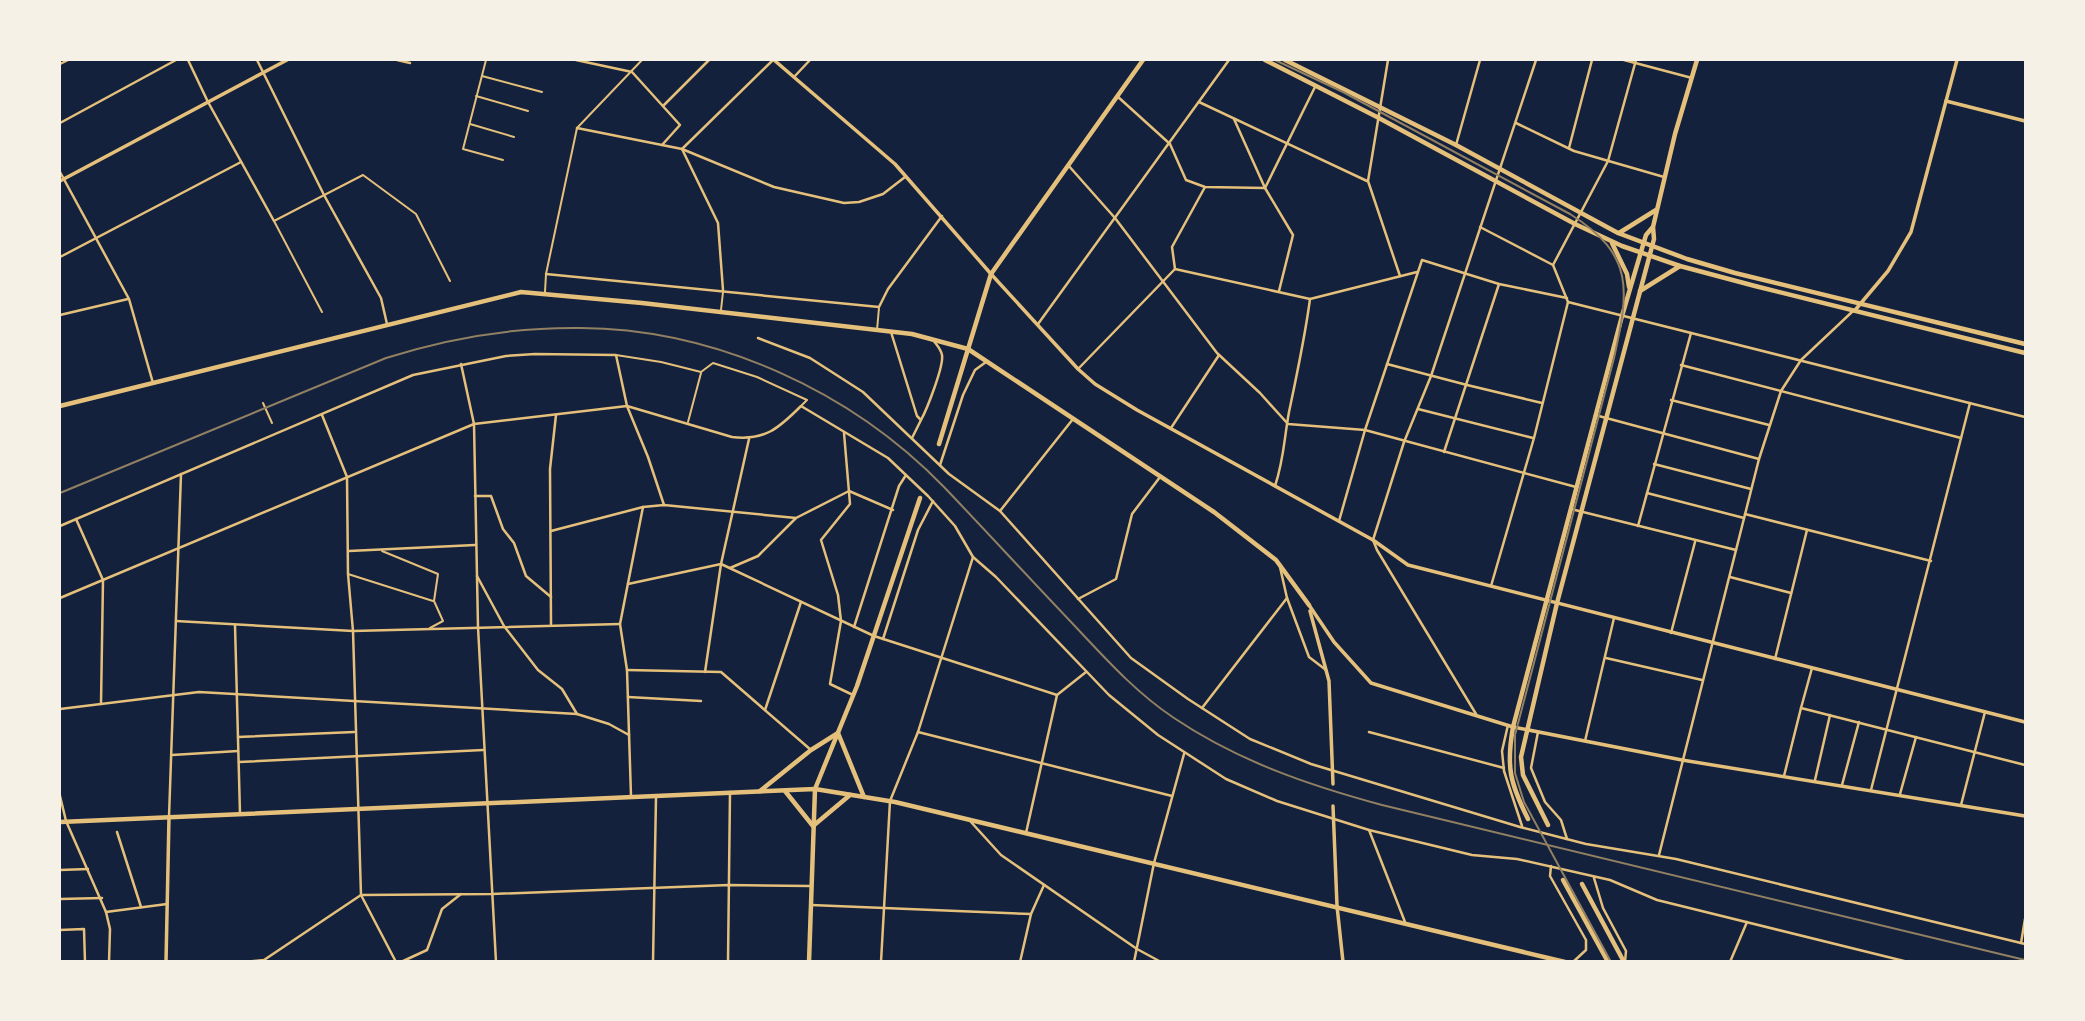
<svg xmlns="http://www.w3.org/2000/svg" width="2085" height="1021" font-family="Inter,sans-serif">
<rect width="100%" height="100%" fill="#14213d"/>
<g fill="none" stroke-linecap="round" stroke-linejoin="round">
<g stroke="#e5c07b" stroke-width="2">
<polyline points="545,292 546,274 577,128 642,60"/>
<polyline points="721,310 723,292"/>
<polyline points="322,312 274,221 363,175 416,214 450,281"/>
<polyline points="877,330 879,308"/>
<polyline points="616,355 661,362 701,372 713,363 757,377 807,400 802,405"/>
<polyline points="688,422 701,373"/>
<polyline points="382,551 438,574 434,601 443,621 430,628"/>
<polyline points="348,574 433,601"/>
</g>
<g stroke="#e5c07b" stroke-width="2">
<polyline points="486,60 463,149 503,160"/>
<polyline points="482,76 542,92"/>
<polyline points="476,96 528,111"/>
<polyline points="470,124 514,137"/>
<polyline points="263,403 272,423"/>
</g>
<g stroke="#e5c07b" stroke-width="2.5">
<polyline points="188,60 208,102 274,221"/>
<polyline points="257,60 324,195 381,298 387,324"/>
<polyline points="397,60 410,63"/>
<polyline points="576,60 632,72 680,125 662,145"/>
<polyline points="1388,60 1368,181 1400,276"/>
<polyline points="1624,60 1692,78"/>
<polyline points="60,64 68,60"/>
<polyline points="794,77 810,60"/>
<polyline points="1117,96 1170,144 1186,180 1205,187 1265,188"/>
<polyline points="1199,102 1367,181"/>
<polyline points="663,106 709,60"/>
<polyline points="1234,119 1265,188 1293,235 1279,291"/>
<polyline points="60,123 176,60"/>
<polyline points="1516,123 1574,151 1664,177"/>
<polyline points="577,128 682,149 774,187 844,203 859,202 883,194 905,177"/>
<polyline points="1456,145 1480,60"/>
<polyline points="1569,148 1592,60"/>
<polyline points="1068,165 1115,218 1217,353 1260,393 1288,424 1365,430 1576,487"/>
<polyline points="60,172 129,299 153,383"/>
<polyline points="1265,188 1315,87"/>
<polyline points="1480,227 1553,265 1568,302 2025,417"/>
<polyline points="60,257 241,162"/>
<polyline points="1553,265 1608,161 1636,60"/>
<polyline points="1175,269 1310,299 1417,272"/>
<polyline points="1175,269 1172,247 1205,187"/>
<polyline points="546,274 879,307 888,289 942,216"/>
<polyline points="723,290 718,223 682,149 773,60"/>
<polyline points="60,315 128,299"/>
<polyline points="1038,324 1229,60"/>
<polyline points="891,332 917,416 921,420 912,438"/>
<polyline points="758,338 810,358 863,392 949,474 1000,511 1131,658 1188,699 1250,739 1311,764 1520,827 1586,844 1676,859 2025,944"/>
<polyline points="461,364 474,424 478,627 496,962"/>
<polyline points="1387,364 1467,385 1542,403"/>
<polyline points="1681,365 1961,438"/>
<polyline points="1078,369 1175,269"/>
<polyline points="1671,400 1769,425"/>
<polyline points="1418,409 1533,438"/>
<polyline points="322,415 347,477 348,574 353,631 361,895 396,962"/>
<polyline points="1595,415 1759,459"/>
<path d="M921,420C927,409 944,366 942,355C941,349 936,344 933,340"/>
<polyline points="1171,428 1219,355"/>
<polyline points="844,433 850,504 821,540 838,595 841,621 830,684 853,695"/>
<polyline points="1444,452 1499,284"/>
<polyline points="1654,464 1751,489"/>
<polyline points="940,465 963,395 975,370 986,362"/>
<path d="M1275,486C1284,459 1284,439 1289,412C1297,374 1305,337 1310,299"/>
<polyline points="1647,493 1744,518"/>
<polyline points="475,496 491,496 503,529 514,543 526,576 551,597"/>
<polyline points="1571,509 1736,550"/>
<polyline points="1000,511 1073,419"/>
<polyline points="1745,514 1931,561"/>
<polyline points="76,519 103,580 101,704"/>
<polyline points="1339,521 1365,430 1422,260 1499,284 1567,298"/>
<polyline points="60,526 413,375 506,356 535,354 616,355 627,406 648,457 664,505"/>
<polyline points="1638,526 1691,333"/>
<polyline points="551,531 643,507 664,505 796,518 849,491 893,510"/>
<polyline points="349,551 475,545"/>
<polyline points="1280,567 1287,598 1309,657 1326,670"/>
<polyline points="730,568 758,556 796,518"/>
<polyline points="477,576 504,626 538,670 562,689 577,714"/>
<polyline points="1730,577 1791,593"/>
<polyline points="628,584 721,564 874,636 1057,695"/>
<polyline points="1491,586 1534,438 1568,302"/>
<path d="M60,598L474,424L627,406L732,437C765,441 779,428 801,406L888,458L928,496L955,526L973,557L996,577L1109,695L1158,735L1226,779L1277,801L1369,830L1472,855L1517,859L1610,880L1657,900L1908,962"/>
<polyline points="1078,599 1116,579 1132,514 1160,477"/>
<polyline points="176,621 353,631 620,624"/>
<polyline points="551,624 550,469 556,415"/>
<polyline points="235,625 240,814"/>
<polyline points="854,627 899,486 906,475"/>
<polyline points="1671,633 1695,542"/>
<polyline points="883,639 918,530 933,501"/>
<polyline points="1606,658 1702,680"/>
<polyline points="1775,659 1807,530"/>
<polyline points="1812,668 1801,708 2025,765"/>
<polyline points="627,670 721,672 811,750"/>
<polyline points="705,672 721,564 749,439"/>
<polyline points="628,697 701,701"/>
<polyline points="1202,708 1287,598"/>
<polyline points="60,709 199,692 577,714 609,724 629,735"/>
<polyline points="765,710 801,602"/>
<polyline points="1476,714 1377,550 1373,540 1404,442 1431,376 1536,60"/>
<polyline points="1508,725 1502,751 1504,771 1522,826"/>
<polyline points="918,732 1172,796"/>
<polyline points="1369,732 1504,768"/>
<polyline points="1538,732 1531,768 1545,802 1561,820 1567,839"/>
<polyline points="238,737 354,732"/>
<polyline points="1585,741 1614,618"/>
<polyline points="172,755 238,751"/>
<polyline points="239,762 483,750"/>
<polyline points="1784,776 1801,708"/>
<polyline points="1815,780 1830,715"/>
<polyline points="1842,785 1859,722"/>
<polyline points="1871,790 1970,403"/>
<polyline points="1900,794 1916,737"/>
<polyline points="60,796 66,821 106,912 110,929 109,962"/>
<polyline points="631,796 627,670 620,624 643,507"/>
<polyline points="1961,805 1985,712"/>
<polyline points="169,817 181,474"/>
<polyline points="971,822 1001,855 1137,949 1161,962"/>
<polyline points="1369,830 1405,922"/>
<polyline points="117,832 141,907"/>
<polyline points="1026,833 1057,695 1086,672"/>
<polyline points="1659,855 1759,459 1781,391 1801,360 1853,311"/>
<polyline points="1551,866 1550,876 1586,940 1586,950 1573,962"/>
<polyline points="60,870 88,869"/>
<polyline points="1594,878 1603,908 1626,951 1625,962"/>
<polyline points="60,899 102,898"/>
<polyline points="811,905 1031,914"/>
<polyline points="106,912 167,904"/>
<polyline points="60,930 84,929 85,962"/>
<polyline points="2021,943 2025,919"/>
<polyline points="245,962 264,960 361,895 492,894 729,885 810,886"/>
<polyline points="401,962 427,950 442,909 461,894"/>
<polyline points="653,962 656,797"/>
<polyline points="728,962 730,792"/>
<polyline points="881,962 890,801 918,732 973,557"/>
<polyline points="1020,962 1031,914 1044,885"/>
<polyline points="1134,962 1154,863 1184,754"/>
<polyline points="1730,962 1747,922"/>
</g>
<g stroke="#e5c07b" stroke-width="3.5">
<polyline points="774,60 895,164 991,274 1078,369 1095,384 1137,410 1373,540 1408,565 2025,722"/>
<polyline points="1946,101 2025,121"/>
<polyline points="60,181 287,60"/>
<polyline points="1856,309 1888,271 1911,232 1957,60"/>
<polyline points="1309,605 1334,642 1371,683 1513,727 1682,760 2025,816"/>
<polyline points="1310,611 1329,681 1333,784"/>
<polyline points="1333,806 1337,906 1343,962"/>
<polyline points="166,962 169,817"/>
</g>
<g stroke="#e5c07b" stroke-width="4.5">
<polyline points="1265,60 1377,117 1575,224 1622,246 1680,266 1755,286 2025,353"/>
<polyline points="1285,60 1456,145 1618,233 1687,259 1735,273 2025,344"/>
<polyline points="1619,233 1656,210"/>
<polyline points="1612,243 1627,274 1629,287"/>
<polyline points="1640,291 1680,266"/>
<polyline points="60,406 521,292 642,303 912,334 968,349 1214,512 1276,560 1309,605"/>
<polyline points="939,444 991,274 1143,60"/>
<polyline points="760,791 811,750 838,733 864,797"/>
<polyline points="785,791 813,826 850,795"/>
<path d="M1528,819C1510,783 1506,767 1513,727L1622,316L1646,235L1652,228"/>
<polyline points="60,822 815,789 895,802 1565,962"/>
<polyline points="1548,825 1523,775 1521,757 1557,603 1654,239 1653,227 1675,134 1697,60"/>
<polyline points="1563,880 1608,962"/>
<polyline points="1582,884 1624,962"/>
<polyline points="809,962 815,789 857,686 920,498"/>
</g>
<g stroke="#918062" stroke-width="2">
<path d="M1275,60L1343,92L1570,214C1635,255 1629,290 1614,358L1515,735V773L1524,802L1611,962"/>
<path d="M60,493L386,358C449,338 514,327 581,328C716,329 851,391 944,487C987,532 1029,578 1072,623C1104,657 1135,692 1174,718C1238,761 1308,785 1382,805L2025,960"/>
</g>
</g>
<rect width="2085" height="1021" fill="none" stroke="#f6f1e7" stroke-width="122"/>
</svg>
